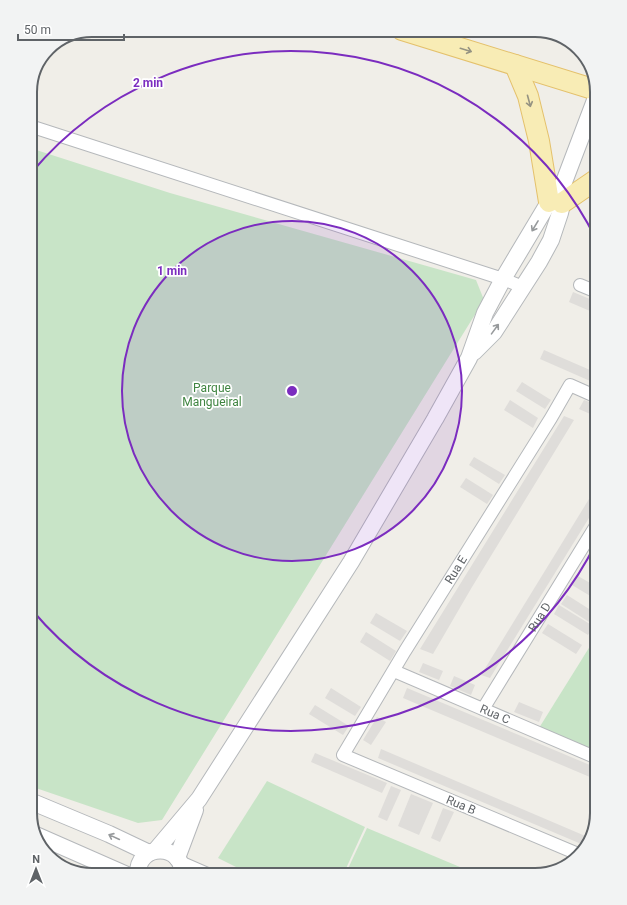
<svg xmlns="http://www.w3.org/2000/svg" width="627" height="905" font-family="Roboto,sans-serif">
<rect width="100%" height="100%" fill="#f0eee8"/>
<g fill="#dfddda">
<polygon points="573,292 597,302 597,314 569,302"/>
<polygon points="544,350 597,373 597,384 540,359"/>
<polygon points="522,382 551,400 545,409 516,391"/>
<polygon points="510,400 538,418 533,428 504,410"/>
<polygon points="584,400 597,405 597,417 579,409"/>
<polygon points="564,416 574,420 472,587 433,654 420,649"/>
<polygon points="474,457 505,475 499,484 469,465"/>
<polygon points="466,478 493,495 487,504 460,487"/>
<polygon points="597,486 597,505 490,678 481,675"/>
<polygon points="578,576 597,587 597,600 572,585"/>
<polygon points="567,595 597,614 597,620 594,625 561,604"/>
<polygon points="559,605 593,626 588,635 554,614"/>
<polygon points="376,613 407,631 400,641 370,623"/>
<polygon points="548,624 582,645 576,654 542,633"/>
<polygon points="366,632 396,651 390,661 360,642"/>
<polygon points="423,663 443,671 439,680 419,672"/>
<polygon points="454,676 475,685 471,695 450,686"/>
<polygon points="331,688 361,707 355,716 325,698"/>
<polygon points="407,688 597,768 597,780 403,698"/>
<polygon points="519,702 543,712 539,722 514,712"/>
<polygon points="315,705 349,726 343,735 309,714"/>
<polygon points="377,717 386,722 371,745 363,740"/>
<polygon points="381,749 590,838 589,844 586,846 378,758"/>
<polygon points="315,753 387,783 382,793 311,762"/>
<polygon points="391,786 401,790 387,821 378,817"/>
<polygon points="411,794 433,803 419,835 398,826"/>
<polygon points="443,808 454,812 440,842 431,838"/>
</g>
<g fill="#c8e4c7">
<polygon points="30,148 170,193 476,280 484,300 162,820 138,823 30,786"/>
<polygon points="597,635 597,753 539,728"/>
<polygon points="267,781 365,827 343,875 252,875 218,858"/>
<polygon points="367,828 479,875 345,875"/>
</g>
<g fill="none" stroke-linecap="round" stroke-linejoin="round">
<defs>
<g id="minor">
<polyline points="30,126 503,279 523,287"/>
<polyline points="580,285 597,292"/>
<path id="s1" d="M394,671L597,758"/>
<path id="s2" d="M483,709L597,524"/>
<path id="s3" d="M578,854L343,755L405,651L551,418L570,385L597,397"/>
</g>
<g id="tertiary">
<polyline points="474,352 494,332 539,262 551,240 560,213 565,192"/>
<polyline points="30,801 109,834 149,853"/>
<polyline points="36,835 127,875"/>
<polyline points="156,850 199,799 351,562 435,419 469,358 485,313 503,279 552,197 564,182 597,95"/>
<polyline points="177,858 195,810"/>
<polyline points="182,865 205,875"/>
<path d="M138,875C136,842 185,843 182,875"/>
</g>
<g id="primary">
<polyline points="402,30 596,90"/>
<polyline points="515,65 528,96 539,141 549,202"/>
<polyline points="562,203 597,179"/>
</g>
</defs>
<use href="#minor" stroke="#b5b8bb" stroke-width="14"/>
<use href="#tertiary" stroke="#b5b8bb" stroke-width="18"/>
<use href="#primary" stroke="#e4c16c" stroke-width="22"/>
<use href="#minor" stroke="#fff" stroke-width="12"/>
<use href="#tertiary" stroke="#fff" stroke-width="16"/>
<use href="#primary" stroke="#f8ecb5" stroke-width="20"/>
</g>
<defs><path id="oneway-shaft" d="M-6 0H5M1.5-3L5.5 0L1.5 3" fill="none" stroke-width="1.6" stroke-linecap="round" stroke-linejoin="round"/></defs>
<g stroke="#959382">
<use href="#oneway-shaft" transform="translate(466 50) rotate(17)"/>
<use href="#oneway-shaft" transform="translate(529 101) rotate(75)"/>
</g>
<g stroke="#979a9c">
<use href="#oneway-shaft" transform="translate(535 226) rotate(121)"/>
<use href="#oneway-shaft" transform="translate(495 329) rotate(-54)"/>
<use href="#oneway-shaft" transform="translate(114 837) rotate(-155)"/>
</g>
<circle cx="292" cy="391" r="170" fill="#7b2cbf" fill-opacity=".12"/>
<g fill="none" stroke="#7b2cbf" stroke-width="2">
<circle cx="292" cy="391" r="170"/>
<path d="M596 543A340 340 0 0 1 32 610M32 172A340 340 0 0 1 596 239"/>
</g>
<g text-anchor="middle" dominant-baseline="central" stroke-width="3.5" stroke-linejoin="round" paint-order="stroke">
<g font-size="12" fill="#408542" stroke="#fff">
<text x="212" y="388">Parque<tspan x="212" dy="14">Mangueiral</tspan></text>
</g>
<g font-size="12" fill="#5f6367" stroke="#fff">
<text stroke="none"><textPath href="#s3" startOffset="472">Rua E</textPath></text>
<text stroke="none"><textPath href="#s2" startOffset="108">Rua D</textPath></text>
<text stroke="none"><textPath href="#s1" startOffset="110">Rua C</textPath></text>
<text transform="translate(461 805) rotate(23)">Rua B</text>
</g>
</g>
<path d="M0 0H627V905H0ZM92 37H535A55 55 0 0 1 590 92V813A55 55 0 0 1 535 868H92A55 55 0 0 1 37 813V92A55 55 0 0 1 92 37Z" fill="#f2f3f3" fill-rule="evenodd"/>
<path fill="none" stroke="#5f6367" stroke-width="2" d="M92 37H535A55 55 0 0 1 590 92V813A55 55 0 0 1 535 868H92A55 55 0 0 1 37 813V92A55 55 0 0 1 92 37Z"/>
<circle cx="292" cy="391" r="6" fill="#7b2cbf" stroke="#fff" stroke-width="2"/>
<g font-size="12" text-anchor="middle" font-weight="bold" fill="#7b2cbf" stroke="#fff" stroke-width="3.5" stroke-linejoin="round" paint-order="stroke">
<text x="148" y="87">2 min</text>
<text x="172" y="275">1 min</text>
</g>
<g transform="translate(36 869)" stroke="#ffffff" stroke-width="3" paint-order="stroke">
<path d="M0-3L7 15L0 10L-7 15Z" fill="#5f6367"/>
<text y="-6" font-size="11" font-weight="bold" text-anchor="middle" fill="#5f6367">N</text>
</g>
<path d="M18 34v6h106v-6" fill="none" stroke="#5f6367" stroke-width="2"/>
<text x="24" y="34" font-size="12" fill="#5f6367" stroke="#ffffff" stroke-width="3" paint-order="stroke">50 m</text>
</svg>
